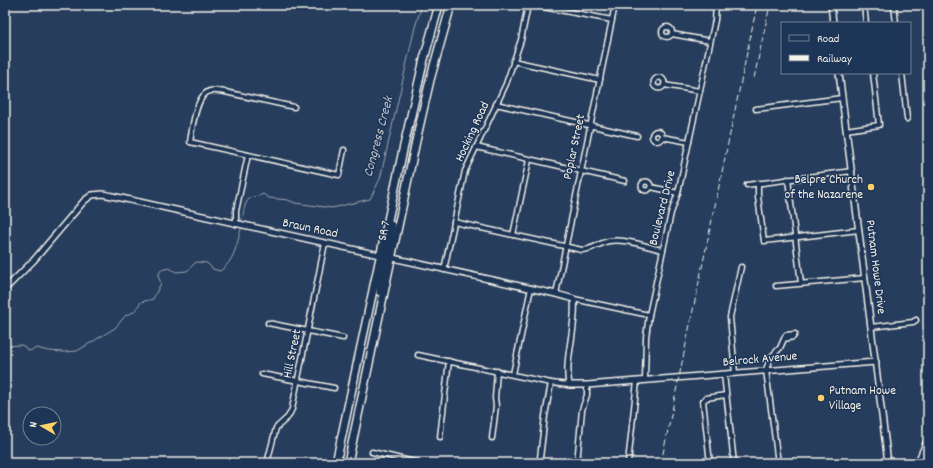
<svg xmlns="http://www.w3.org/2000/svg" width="933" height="468" font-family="Dekko,sans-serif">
<rect width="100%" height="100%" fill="#263d5d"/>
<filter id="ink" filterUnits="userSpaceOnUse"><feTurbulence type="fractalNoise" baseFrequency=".025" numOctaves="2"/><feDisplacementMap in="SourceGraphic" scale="8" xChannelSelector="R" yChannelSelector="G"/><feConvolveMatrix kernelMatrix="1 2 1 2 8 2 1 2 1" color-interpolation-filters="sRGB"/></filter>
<g filter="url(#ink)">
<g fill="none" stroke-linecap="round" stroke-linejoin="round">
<g stroke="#9fa7ae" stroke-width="1">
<path d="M242,220C244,212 244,199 253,197C257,196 260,196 263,194L269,198L288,200L295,203L332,208L370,199L380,179L415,27L422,5"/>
<path d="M5,346L22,345L29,351L37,348L48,351L64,352L77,351L115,328L126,315L134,312L141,302L153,299L161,283L158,276L161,270L169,268L176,272L187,271L196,262L207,263L213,269L220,271C234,262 237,244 241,229"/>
</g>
<defs>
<g id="minor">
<polyline points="533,5 612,20"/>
<polyline points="864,5 866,23"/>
<polyline points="894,5 896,23"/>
<circle cx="667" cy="32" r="5"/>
<polyline points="672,34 710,41"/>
<polyline points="513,61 600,80"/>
<polyline points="902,73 907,119"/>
<circle cx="659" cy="83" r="5.5"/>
<polyline points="664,85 700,91"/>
<polyline points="496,104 637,136"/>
<path d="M294,107L225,92C218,91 211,89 206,93C195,101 192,130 190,142L339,175L344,150"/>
<polyline points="756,109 842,98"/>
<polyline points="846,130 879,125 873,73"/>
<circle cx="657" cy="136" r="5"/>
<polyline points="662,137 689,142"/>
<polyline points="476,147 625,181"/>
<polyline points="788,179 801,283"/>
<circle cx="646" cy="186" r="4.5"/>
<polyline points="758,183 758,197 764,241 859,230"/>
<polyline points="747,185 852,171"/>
<polyline points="651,187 678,193"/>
<path d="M454,222L582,250C592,250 599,243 609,241C624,238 648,247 663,250"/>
<polyline points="236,224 236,211 248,155"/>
<polyline points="513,235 529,160"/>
<polyline points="444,270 465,171 506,84 521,40 528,5"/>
<polyline points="776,286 865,278"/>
<polyline points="556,294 615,5"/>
<polyline points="574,299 649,315"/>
<polyline points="268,323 343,338"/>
<polyline points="871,327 913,322 916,320"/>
<polyline points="418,355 551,383 569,385"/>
<polyline points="735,373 730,317 741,267"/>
<polyline points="262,374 334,388"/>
<polyline points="513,374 531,288"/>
<polyline points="724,374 734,463"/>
<polyline points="645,380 646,337 649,315 671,213 678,193 715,20 716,5"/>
<polyline points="440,437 449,361"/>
<polyline points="492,438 496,406 495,398 497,371"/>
<polyline points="372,452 418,463"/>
<polyline points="540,458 545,416 551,383"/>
<polyline points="267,463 276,428 288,417 292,409 325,243"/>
<polyline points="577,463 582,410 587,395 587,385"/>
<polyline points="628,463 637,381"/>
<polyline points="710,463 703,401 706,398 726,395"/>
<polyline points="778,463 766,370 770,358 780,348 784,339 793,337 795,334 786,335 784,339"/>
</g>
<g id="tertiary">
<polyline points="831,5 833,23"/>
<polyline points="839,73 888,463"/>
<path d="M5,289L34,260L84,201L92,195L103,194L556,294L574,299C577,328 564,357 569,385H587L876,362"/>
</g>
<polyline id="primary" points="918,463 928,440"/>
<g id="trunk">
<path d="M380,292C382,269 389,248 391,225"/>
<polyline points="336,463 403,150 424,59 439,5"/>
<polyline points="348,463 416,141 430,80 451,5"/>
</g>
</defs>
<use href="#minor" stroke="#f4f1e8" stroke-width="7"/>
<use href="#tertiary" stroke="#f4f1e8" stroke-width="8"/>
<use href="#primary" stroke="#f4f1e8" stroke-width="9"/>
<use href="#trunk" stroke="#f4f1e8" stroke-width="10"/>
<use href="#minor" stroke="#1d3557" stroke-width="4"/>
<use href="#tertiary" stroke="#1d3557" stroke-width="5"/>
<use href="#primary" stroke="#1d3557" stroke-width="6"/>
<use href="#trunk" stroke="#1d3557" stroke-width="7"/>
<g stroke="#f4f1e8" stroke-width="1" stroke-dasharray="6 3" stroke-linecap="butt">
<polyline points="754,78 770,5"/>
<polyline points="661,463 757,5"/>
</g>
</g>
</g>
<g fill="#ffd166" stroke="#1d3557" stroke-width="1.5">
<circle cx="871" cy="187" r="4"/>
<circle cx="821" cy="398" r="4"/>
</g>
<g text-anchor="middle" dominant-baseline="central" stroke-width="3" stroke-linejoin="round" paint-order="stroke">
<g font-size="13" fill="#f4f1e8" stroke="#1d3557">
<text transform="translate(473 132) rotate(-65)">Hocking Road</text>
<text transform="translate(575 147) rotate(-78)">Poplar Street</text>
<text transform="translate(663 208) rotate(-76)">Boulevard Drive</text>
<text transform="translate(310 229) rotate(12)">Braun Road</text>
<text transform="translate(385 231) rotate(-78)">SR 7</text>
<text transform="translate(875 267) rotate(83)">Putnam Howe Drive</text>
<text transform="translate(293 354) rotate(-78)">Hill Street</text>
<text transform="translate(760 360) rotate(-5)">Belrock Avenue</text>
</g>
<g font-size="13" fill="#f4f1e8" stroke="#1d3557" text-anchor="end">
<text x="863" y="180">Belpre Church<tspan x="863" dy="15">of the Nazarene</tspan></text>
<text x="829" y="391" text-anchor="start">Putnam Howe<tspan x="829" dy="15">Village</tspan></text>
</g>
<g font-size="14" font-style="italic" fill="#bcbfc2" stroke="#1d3557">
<text transform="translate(379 137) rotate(-75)">Congress Creek</text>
</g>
</g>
<rect width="933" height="468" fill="none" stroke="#1d3557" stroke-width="20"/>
<rect x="10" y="10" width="913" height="448" fill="none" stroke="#f4f1e8" stroke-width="1.5" filter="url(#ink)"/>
<rect x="781" y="22" width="130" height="52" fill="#1d3557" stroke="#738091"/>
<rect x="789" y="35" width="20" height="6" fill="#1d3557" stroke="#738091"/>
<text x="817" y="42" font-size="12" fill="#f4f1e8">Road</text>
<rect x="789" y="55" width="20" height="6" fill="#f4f1e8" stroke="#738091"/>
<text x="817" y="62" font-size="12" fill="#f4f1e8">Railway</text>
<g transform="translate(42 426) rotate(279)"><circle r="19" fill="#1d3557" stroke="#738091"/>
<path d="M0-3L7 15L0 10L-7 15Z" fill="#ffd166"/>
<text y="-6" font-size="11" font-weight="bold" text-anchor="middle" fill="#f4f1e8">N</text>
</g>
</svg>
